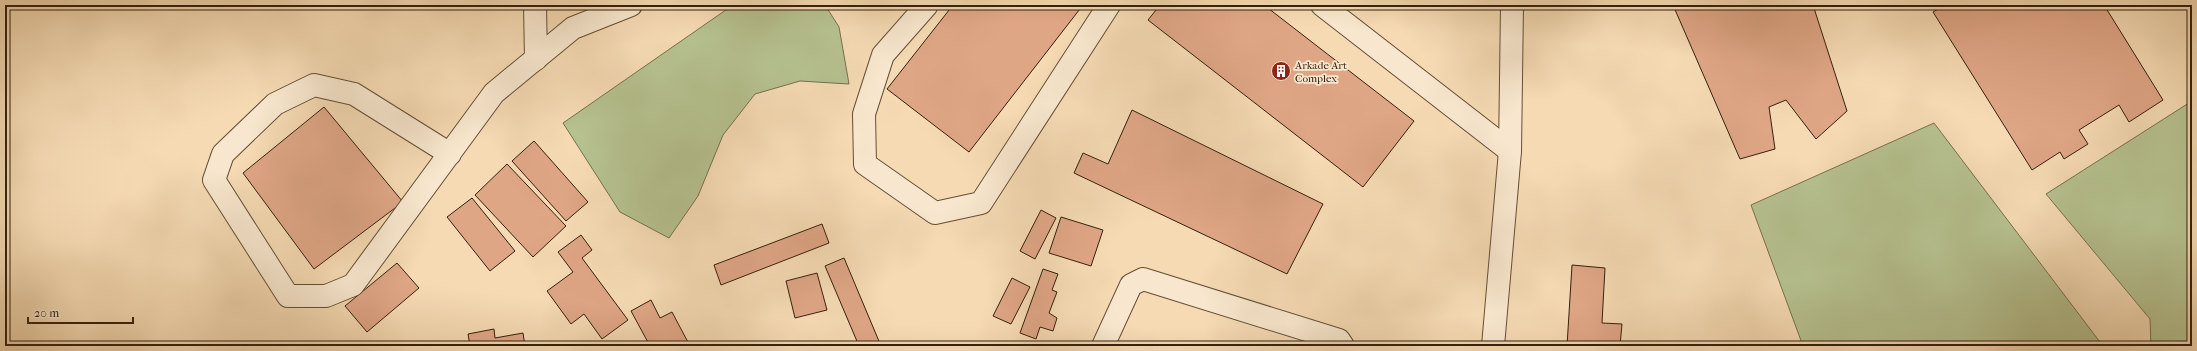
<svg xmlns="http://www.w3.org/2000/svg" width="2197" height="351" font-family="'IM FELL French Canon',serif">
<rect width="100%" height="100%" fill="#f5dab3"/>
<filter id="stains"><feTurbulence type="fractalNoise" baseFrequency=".005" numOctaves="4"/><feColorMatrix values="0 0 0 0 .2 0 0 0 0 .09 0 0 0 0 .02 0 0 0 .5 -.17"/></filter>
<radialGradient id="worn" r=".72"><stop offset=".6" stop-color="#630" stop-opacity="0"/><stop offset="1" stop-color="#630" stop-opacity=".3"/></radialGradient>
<g fill="#b6c190" stroke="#76704e">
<polygon points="733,5 825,5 839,27 849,84 800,81 755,94 723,135 698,196 669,238 620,212 563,123"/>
<polygon points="2192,101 2192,346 2151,346 2150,319 2046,194"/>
<polygon points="1934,123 2103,346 1803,346 1751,205"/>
</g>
<g fill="#dfa686" stroke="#35200d">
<polygon points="953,5 1083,5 969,152 887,89"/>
<polygon points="1160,5 1264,5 1414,121 1363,187 1148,20"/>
<polygon points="1673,5 1813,5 1847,111 1816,139 1786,100 1769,107 1775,149 1740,159"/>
<polygon points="1945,5 2104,5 2163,100 2129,122 2119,105 2079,130 2088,144 2064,159 2060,152 2032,170 1933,12"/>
<polygon points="324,107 403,202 314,269 243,173"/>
<polygon points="1132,110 1323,204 1287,274 1074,173 1083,153 1108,164"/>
<polygon points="534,141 588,202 566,221 512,161"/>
<polygon points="507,164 566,226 533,257 475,195"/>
<polygon points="472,198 515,251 490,271 447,217"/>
<polygon points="1041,210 1056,218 1035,259 1020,251"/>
<polygon points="1061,217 1103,230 1091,266 1049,253"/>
<polygon points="822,224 829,243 721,285 714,265"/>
<polygon points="581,235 592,250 582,258 628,320 602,339 584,314 571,324 547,291 573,272 558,252"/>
<polygon points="844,258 881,346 859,346 825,266"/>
<polygon points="397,263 419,288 367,332 345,306"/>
<polygon points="1572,265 1605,268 1602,323 1622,324 1620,346 1567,346"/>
<polygon points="1043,269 1058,274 1052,290 1057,292 1049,313 1057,318 1053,331 1040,327 1036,339 1020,333"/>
<polygon points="817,273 827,310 795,318 786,281"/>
<polygon points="1012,278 1030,287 1011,324 993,316"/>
<polygon points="651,300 660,318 672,312 690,346 650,346 631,311"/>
<polygon points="494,329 495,338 523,333 525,346 470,346 468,334"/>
</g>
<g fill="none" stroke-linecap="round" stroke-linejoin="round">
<defs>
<g id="minor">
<polyline points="535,5 536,59"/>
<polyline points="927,5 883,55 864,114 865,164 935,213 981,203 1109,5"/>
<polyline points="1322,5 1510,151"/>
<polyline points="450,154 354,94 314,85 275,104 223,154 214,180 288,296 326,296 353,285 494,93 573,28 631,5"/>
<polyline points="1103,346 1131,285 1143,279 1339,340 1343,346"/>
<polyline points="1493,346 1510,151 1512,5"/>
</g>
</defs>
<use href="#minor" stroke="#654e36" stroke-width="24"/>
<use href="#minor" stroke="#f8e7ce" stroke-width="22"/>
</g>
<defs>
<symbol id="building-disc" viewBox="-11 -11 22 22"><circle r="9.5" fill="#8f2418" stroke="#f8e7ce"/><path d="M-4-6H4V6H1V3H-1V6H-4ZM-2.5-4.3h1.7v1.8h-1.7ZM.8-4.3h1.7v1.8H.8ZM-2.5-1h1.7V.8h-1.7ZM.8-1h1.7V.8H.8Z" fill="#fff"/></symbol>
</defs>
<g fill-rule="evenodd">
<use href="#building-disc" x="1270" y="60" width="22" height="22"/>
</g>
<g text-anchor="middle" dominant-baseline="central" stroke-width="3.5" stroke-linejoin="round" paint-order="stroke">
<g font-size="11" fill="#35200d" stroke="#f8e7ce" text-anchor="start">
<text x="1295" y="65">Arkade Art<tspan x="1295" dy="13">Complex</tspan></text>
</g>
</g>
<rect width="2197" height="351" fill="none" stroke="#f5dab3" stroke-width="20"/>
<rect x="6" y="6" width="2185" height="339" fill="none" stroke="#35200d" stroke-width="2"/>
<rect x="10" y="10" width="2177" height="331" fill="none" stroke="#35200d"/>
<path d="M28 317v6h105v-6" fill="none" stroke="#35200d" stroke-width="2"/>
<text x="34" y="317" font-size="12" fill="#35200d" stroke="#f8e7ce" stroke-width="3" paint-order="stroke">20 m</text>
<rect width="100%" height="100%" filter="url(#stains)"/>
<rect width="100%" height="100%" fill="url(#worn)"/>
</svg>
